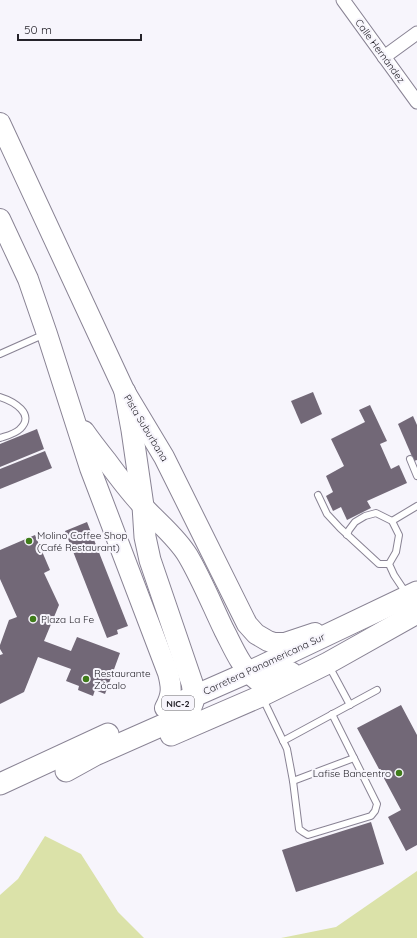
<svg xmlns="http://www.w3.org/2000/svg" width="417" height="938" font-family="Quicksand,sans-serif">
<rect width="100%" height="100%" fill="#f7f5fc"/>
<g fill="#dbe2a9">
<polygon points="45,836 81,854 118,912 144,938 0,938 0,895 18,879"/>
<polygon points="417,871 417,938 281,938 336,927"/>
</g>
<g fill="#726877">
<polygon points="313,392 322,414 301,424 291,401"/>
<polygon points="370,405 387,441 380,444 391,469 399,465 407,483 367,501 371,508 347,520 341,507 333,511 326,496 333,492 326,476 344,466 331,439 365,422 359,410"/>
<polygon points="413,416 417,425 417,460 414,461 398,424"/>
<polygon points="37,429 44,449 0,467 0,444"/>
<polygon points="45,451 52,468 0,489 0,469"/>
<polygon points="87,522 128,626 117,630 118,634 107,638 65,531"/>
<polygon points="35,535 50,570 44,573 59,605 44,641 71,651 77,637 120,653 105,694 95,690 93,696 78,690 79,686 66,681 71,669 38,657 24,692 0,704 0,655 3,654 0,649 0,645 9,620 17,617 0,579 0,550"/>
<polygon points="401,705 417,735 417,845 406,851 388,817 401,810 357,728"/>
<polygon points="371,822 384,864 296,892 282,850"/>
</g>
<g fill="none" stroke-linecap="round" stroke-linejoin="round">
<defs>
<g id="service">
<polyline points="0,354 45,334"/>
<path d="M0,397C13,401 36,414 20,429C15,434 6,436 0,438"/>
<polyline points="410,459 417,476"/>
<polyline points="318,495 327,514 340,528 379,564 389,564"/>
<polyline points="392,521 417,506"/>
<polyline points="347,535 349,530 355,522 365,516 376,513 392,521 399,535 396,552 389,564 394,575 406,593"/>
<polyline points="329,666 350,705"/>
<polyline points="263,699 287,749 293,781 299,829 303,832 308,835 371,816 375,811 377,804 332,714"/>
<polyline points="283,741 377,690"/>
<polyline points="293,781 354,758"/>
</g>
<g id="minor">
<polyline points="343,0 417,102"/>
<polyline points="384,57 417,33"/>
</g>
<g id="primary">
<polyline points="0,123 125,392 164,457 247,624 256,634 268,641 274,643 285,643 315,633"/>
<path d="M0,219L28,279L47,334L90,468L168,673C172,688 172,695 165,708"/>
<path d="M84,431C91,441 98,450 106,460C117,475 129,491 142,505C157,522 176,536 188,556C202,580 212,605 224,630C233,647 241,668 257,680C267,687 282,676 291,672"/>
</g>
<g id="trunk">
<polyline points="183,701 249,672 417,592"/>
<polyline points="171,735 261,696 328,663 417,613"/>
<path d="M66,771L95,755L181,717C195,708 195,698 192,683L150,560L145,537L143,506L132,430L125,392"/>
<polyline points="0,784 108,734"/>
</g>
</defs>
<use href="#service" stroke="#898394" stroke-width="8"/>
<use href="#minor" stroke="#898394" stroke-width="15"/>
<use href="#primary" stroke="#898394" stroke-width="22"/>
<use href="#trunk" stroke="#898394" stroke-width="23"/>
<use href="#service" stroke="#fff" stroke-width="6"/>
<use href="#minor" stroke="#fff" stroke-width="13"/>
<use href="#primary" stroke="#fff" stroke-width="20"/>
<use href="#trunk" stroke="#fff" stroke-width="21"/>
</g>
<g fill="#3f7c1a" stroke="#f7f5fc" stroke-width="1.5">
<circle cx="29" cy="541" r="4"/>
<circle cx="33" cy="619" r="4"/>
<circle cx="86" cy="679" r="4"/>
<circle cx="399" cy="773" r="4"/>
</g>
<g text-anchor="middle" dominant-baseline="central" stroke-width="4" stroke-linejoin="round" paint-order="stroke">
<rect fill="#f7f5fc" stroke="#646269" stroke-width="1" x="162" y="696" width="32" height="14" rx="3"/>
<g font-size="9" font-weight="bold" fill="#25232a">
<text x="178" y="703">NIC-2</text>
</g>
<g font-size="10" fill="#25232a" stroke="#f7f5fc">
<text transform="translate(380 51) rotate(54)">Calle Hernández</text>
<text transform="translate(146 428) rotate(59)">Pista Suburbana</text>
<text transform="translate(264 664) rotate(-25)">Carretera Panamericana Sur</text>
</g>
<g font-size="10" fill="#25232a" stroke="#f7f5fc" text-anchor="start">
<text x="37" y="535">Molino Coffee Shop<tspan x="37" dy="12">(Café Restaurant)</tspan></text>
<text x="41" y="619">Plaza La Fe</text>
<text x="94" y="673">Restaurante<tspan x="94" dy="12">Zócalo</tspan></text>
<text x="391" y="773" text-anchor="end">Lafise Bancentro</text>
</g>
</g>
<path d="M18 34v6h123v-6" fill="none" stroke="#25232a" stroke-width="2"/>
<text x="24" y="34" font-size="12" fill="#25232a" stroke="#f7f5fc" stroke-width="3" paint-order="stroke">50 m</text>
</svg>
